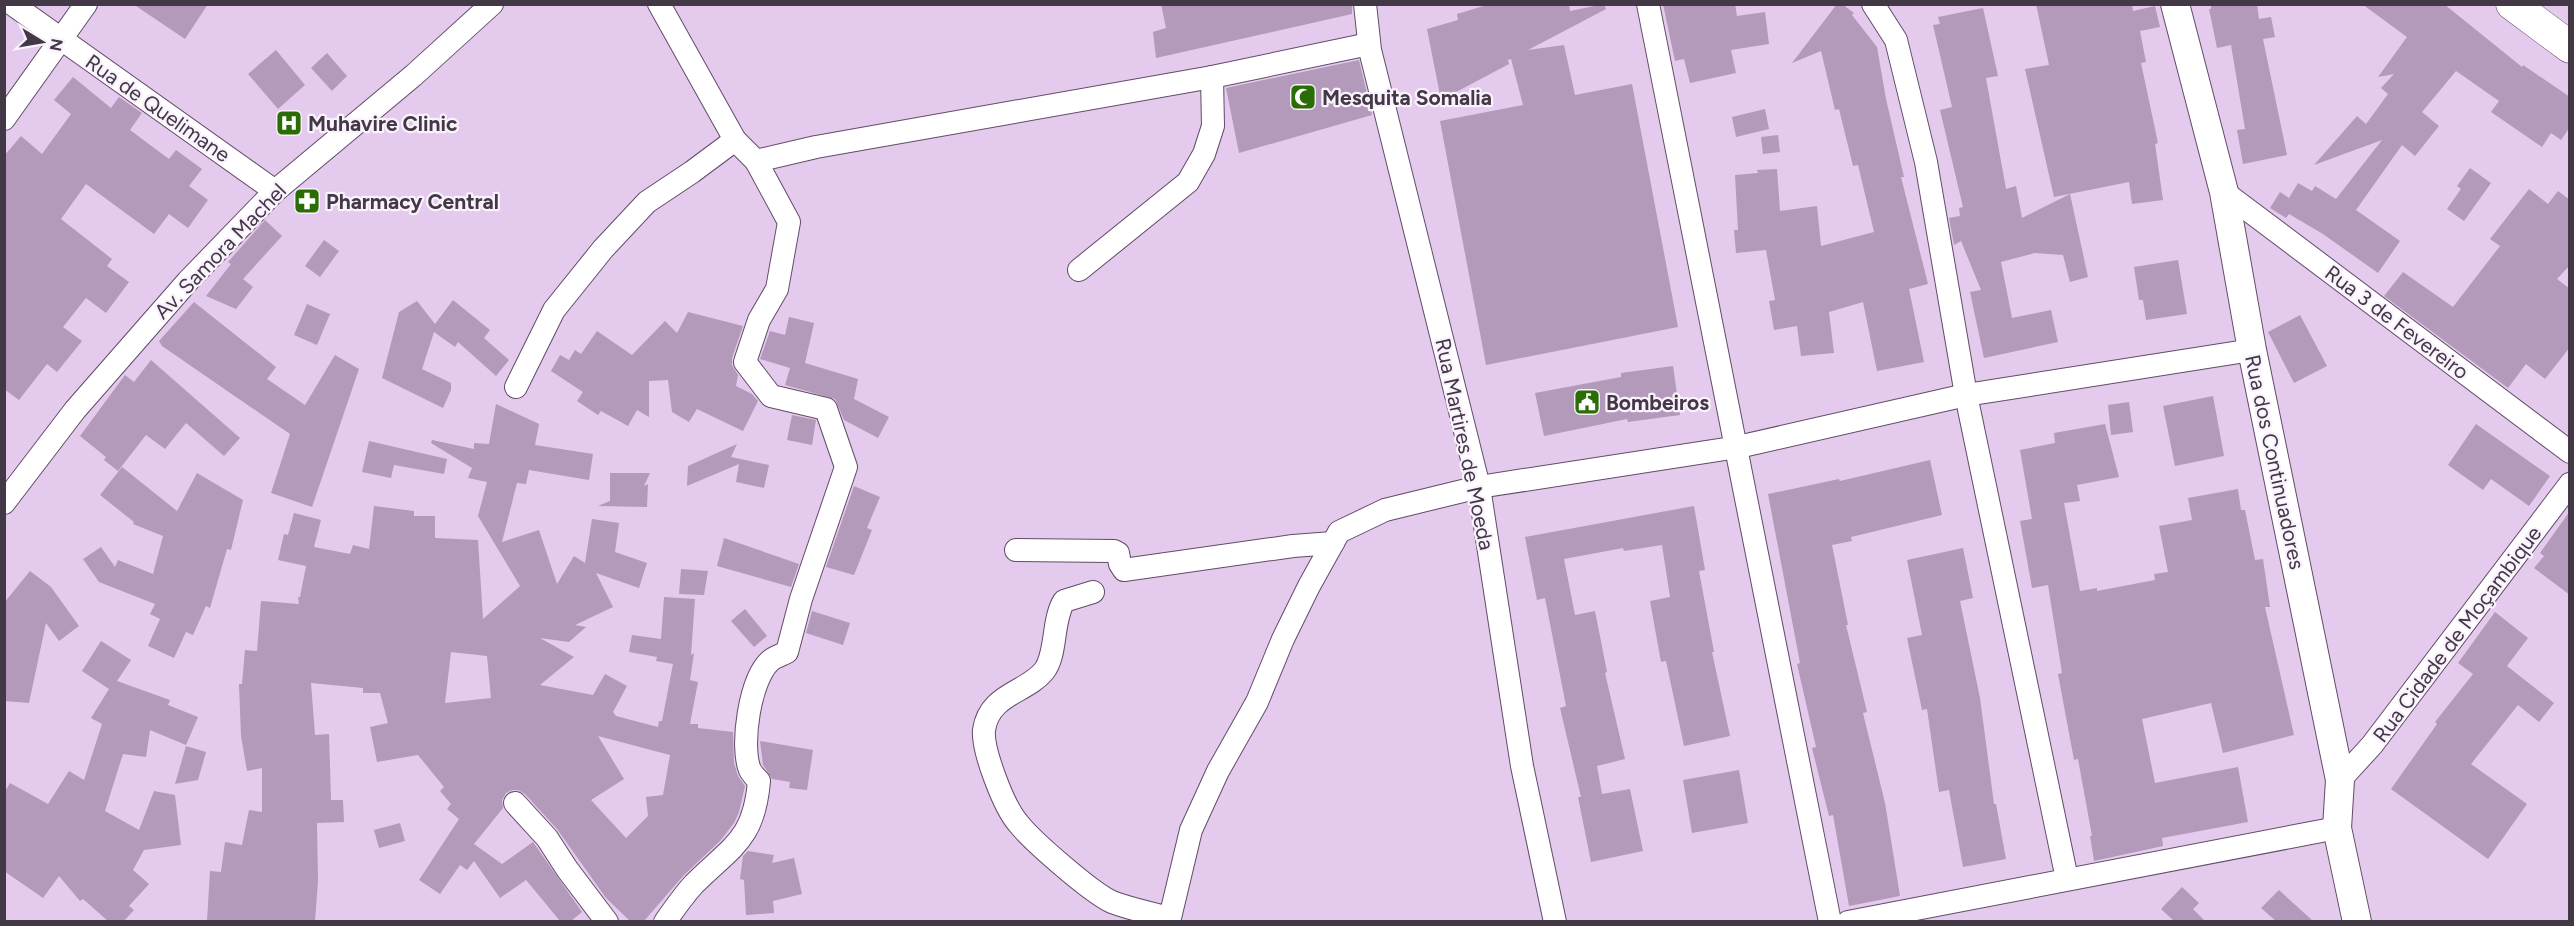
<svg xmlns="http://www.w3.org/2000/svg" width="2574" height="926" font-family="Figtree,sans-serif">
<rect width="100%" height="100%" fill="#e4caec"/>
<g fill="#b399ba" fill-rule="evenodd">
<polygon points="133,4 208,4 185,39"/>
<polygon points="1161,4 1352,4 1352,14 1156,58 1153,32 1166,28"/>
<polygon points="1490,4 1569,4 1570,11 1604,4 1606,9 1528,50 1564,45 1575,95 1632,84 1678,327 1486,365 1440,121 1523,105 1511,59 1508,60 1509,64 1441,100 1427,29 1458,20 1457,14"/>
<polygon points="1663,4 1735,4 1737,16 1765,12 1769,44 1731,50 1736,73 1690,83 1684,59 1675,61"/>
<polygon points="1837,4 1842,4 1854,13 1852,15 1877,47 1886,99 1904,177 1901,177 1928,284 1909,289 1924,362 1877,371 1863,302 1829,312 1834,353 1801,356 1797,326 1774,330 1769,301 1775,300 1766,250 1736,253 1734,230 1738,230 1735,175 1758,173 1757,170 1777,169 1780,211 1817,206 1821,246 1874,232 1858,165 1853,166 1839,109 1835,110 1821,51 1792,63"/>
<polygon points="2036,4 2132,4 2133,11 2155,6 2160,27 2140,31 2146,62 2141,63 2158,143 2155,144 2163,200 2132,204 2129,182 2054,197 2025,69 2049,65"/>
<polygon points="2211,4 2257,4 2259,19 2271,17 2275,37 2263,39 2287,155 2243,164 2237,130 2245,129 2231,45 2217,48 2209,9 2211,9"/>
<polygon points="2362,4 2444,4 2522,67 2523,65 2570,97 2570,127 2561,140 2551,133 2542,147 2491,112 2499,101 2456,71 2422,112 2439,126 2415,156 2402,145 2356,210 2400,241 2378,273 2323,234 2289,214 2286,218 2270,208 2280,192 2289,198 2298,183 2312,191 2315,186 2336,199 2382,140 2314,165 2357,116 2366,124 2388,94 2381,88 2394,74 2378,77 2407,37"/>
<polygon points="1983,8 1998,76 1986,78 2006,189 2016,186 2022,218 2070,194 2088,277 2070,282 2063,255 2035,253 2001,262 2012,318 2051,310 2058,342 1984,358 1970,292 1981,290 1961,241 1954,245 1949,218 1960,216 1959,208 1963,207 1940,110 1952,107 1933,25 1940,24 1938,17"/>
<polygon points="276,50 305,85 278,109 248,74"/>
<polygon points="327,53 347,76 332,91 311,68"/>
<polygon points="1359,60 1372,115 1239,153 1226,88"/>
<polygon points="73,77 111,108 119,97 142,113 130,130 169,159 176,150 202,169 189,186 208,200 188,228 169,214 154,234 86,184 61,219 112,259 107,266 129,282 106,313 86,298 63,327 82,341 57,372 47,364 19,400 4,389 4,156 21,136 42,154 71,114 54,100"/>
<polygon points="1765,109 1769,129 1736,137 1732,117"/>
<polygon points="1778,135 1780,152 1763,154 1761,137"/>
<polygon points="2470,168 2491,183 2464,221 2447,209 2461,189 2457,186"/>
<polygon points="2529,189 2548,204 2558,191 2570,200 2570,265 2557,279 2570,289 2570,347 2545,379 2526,364 2508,388 2384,296 2403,272 2453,307 2500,246 2490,239"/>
<polygon points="265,220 282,236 243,279 253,287 236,309 206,296 231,264 228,262"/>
<polygon points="324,240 339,251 320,277 305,266"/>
<polygon points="2178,260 2187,314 2146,320 2143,300 2139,300 2134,267"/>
<polygon points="453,300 490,330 484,338 509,360 496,376 458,342 455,347 434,332 422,369 451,383 451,390 443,408 382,378 399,312 417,301 435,324"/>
<polygon points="194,302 276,367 267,379 305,405 335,355 359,369 312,507 271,493 290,434 162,346 159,341"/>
<polygon points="307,304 330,314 317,345 294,335"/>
<polygon points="688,312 743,326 732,358 732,365 738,375 736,386 752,394 758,401 743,431 697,409 689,422 672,412 668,380 649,381 649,417 637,410 628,426 601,411 598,415 577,401 583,392 551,371 560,355 569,360 575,350 581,354 597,331 632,355 665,321 677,333"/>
<polygon points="2300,315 2327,366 2294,383 2268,332"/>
<polygon points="789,317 814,323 805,363 858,379 854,399 889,417 878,438 844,420 835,399 785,385 790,368 760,359 770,331 785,335"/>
<polygon points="151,360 240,438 224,456 186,423 165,449 146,435 118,471 104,460 106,457 80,436 125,375 134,382"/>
<polygon points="1673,366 1680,415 1628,422 1627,419 1544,436 1535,393 1621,377 1621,373"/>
<polygon points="2213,396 2224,456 2175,466 2163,406"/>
<polygon points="2129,402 2133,432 2111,435 2108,405"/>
<path d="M496,404L539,424L535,445L593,454L589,480L529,470L526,484L517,483L502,542L539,530L557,584L574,556L585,563L592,519L619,523L615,552L647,563L639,588L596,573L613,607L575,625L586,627L569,642L540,638L574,657L540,685L593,695L605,674L627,686L613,712L616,716L658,727L659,721H662L673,664L656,661L657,657L629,652L632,635L661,639L664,597L695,599L691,655L694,653L690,680L698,682L690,724H698V728L733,732L734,763L738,776L745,786L739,812L734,823L720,841L684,875L644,921H630L606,898L557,829L525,794L518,790H512L506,793L502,800L503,808L474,844L502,864L533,842L582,912L571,921H560L526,880L500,898L474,861L467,870L460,865L440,894L419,880L459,819L447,809L451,804L440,791L444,787L418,755L377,762L370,727L388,723L380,693H363V688L311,683L315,735L329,734L331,800H343L344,822L317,823L318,881L315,921H207L210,871L221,872L225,842L242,845L249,810L262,812V768L247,771L241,736L239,684H242L245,650L257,651L261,601L299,604L298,597H300L306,566L278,560L284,534L288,535L294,513L321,520L314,547L350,554L353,545L369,549L374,506L414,511V516H435V538L478,540L483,619L520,586L478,516L487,482L468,478L472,468L431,443L432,440L474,449V443L489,444ZM451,652L487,656L491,698L445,703ZM598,736L670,755L663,795L646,797L648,816L626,838L591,800L624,779Z"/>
<polygon points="792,415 816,420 812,445 787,440"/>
<polygon points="2105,424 2119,477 2077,485 2080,501 2064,503 2080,591 2097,588 2097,591 2155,580 2154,574 2168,572 2159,526 2192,520 2188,498 2238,489 2241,510 2245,510 2255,560 2263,559 2270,607 2265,607 2294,735 2223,753 2211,703 2142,719 2155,783 2238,767 2248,822 2162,838 2163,846 2094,861 2090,836 2092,836 2078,759 2074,760 2058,674 2062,673 2048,585 2032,588 2020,521 2032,519 2020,450 2055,443 2054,433"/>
<polygon points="2476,424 2550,476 2529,506 2491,479 2483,490 2448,465"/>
<polygon points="369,441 447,459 444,474 394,465 391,478 362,472"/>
<polygon points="737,444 731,457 769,465 764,488 736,482 739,464 687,486 688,466"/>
<polygon points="1930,460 1942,515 1851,537 1852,541 1832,545 1848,625 1846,625 1867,712 1863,713 1885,803 1900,896 1849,906 1833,815 1829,816 1812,748 1816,747 1797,664 1800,663 1768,494 1839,479 1840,481"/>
<polygon points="122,467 177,511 197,473 243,500 231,550 227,549 210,608 206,606 193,635 186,632 174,658 148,646 160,619 150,614 155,604 99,582 83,559 101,547 115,567 118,560 153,574 163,536 133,524 134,522 100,495"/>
<polygon points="610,473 650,473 644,486 648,484 647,507 598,506 610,501"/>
<polygon points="854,486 880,497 867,528 872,530 854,575 826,567"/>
<polygon points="1694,506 1705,570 1699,571 1714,652 1712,652 1730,736 1684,746 1666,661 1661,662 1650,601 1670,597 1662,545 1624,551 1623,548 1564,559 1575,615 1595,611 1607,672 1605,673 1625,759 1597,766 1602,794 1630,789 1643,851 1591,862 1578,797 1581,797 1560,708 1566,706 1545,598 1537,600 1525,537"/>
<polygon points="2570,511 2570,595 2534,568 2544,556 2540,553"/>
<polygon points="724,538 799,564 791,587 717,566"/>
<polygon points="1963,548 1973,598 1960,601 1980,698 1994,804 1996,804 2006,859 1963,867 1949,790 1939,792 1927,709 1922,710 1907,638 1922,635 1907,560"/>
<polygon points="681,569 708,571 704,595 679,594"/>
<polygon points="30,571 51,587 79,626 59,641 46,623 29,703 4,701 4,603"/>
<polygon points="745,609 767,636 754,647 731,621"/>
<polygon points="812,611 850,623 843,645 806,633"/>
<polygon points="2495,612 2528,638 2507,666 2554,703 2539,722 2518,705 2471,764 2527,804 2488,859 2391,789 2437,724 2435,722 2473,674 2458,663"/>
<polygon points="101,641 131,660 117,681 170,700 168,705 198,717 186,745 150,730 146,757 123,754 105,811 139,830 154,791 175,795 181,845 144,850 133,870 149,884 129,906 134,910 124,921 108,921 83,899 80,901 59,876 43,898 4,871 4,793 10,783 48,804 69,771 84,780 102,724 91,718 109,689 82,671"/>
<polygon points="760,741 813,750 807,790 789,788 790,782 772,779 763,765"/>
<polygon points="186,746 206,752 198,780 175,784"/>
<polygon points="1739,770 1748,823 1692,833 1683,780"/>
<polygon points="400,823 405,841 379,848 374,830"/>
<polygon points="748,851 774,855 772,863 794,858 802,894 773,901 774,913 746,915 744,880 740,879 743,856"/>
<polygon points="2182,887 2199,903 2193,909 2205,921 2174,921 2161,909"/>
<polygon points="2279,890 2313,921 2276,921 2261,908"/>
</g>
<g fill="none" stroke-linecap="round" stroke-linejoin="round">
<defs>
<g id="minor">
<polyline points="12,4 275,191"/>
<polyline points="659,4 735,140 756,161 816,147 1212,77 1369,44"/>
<polyline points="1365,4 1370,50 1479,487 1522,766 1555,922"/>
<polyline points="1648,4 1830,922"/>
<polyline points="1873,4 1896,40 1926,162 1966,395 2067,879"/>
<polyline points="4,119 86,4"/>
<polyline points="2224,192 2570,452"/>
<polyline points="1079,270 1188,182 1204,154 1213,126 1212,77"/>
<polyline points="516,387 554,310 603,249 647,202 692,172 735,140"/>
<polyline points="4,503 75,410 188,281 275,191 414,75 492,4"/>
<polyline points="1016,550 1114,551 1118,553 1120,564 1124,570 1293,546 1333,543"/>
<path d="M1093,592L1064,601C1052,620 1057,655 1044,671C1026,693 989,694 984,730C982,750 1004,807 1018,823C1032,841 1092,893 1112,902C1130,909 1151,913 1169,918"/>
<polyline points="2340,780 2372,745 2570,484"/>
<polyline points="515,803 547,838 567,869 607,922"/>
<path d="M665,922C674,909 683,896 694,884C732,846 754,840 759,781C756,778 752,774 750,770C740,746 750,679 770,661C774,657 782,655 787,652L801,599L846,467L826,409L771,396L745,362L759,320L777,289L789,222L756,161"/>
<polyline points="1169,922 1191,830 1218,771 1257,702 1283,639 1309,586 1339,532 1385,510 1479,487 1738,447 1966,395 2252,350"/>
<polyline points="1848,922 2337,828"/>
</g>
<polyline id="tertiary" points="2175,4 2224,192 2252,350 2340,780 2337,828 2357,922"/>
<polyline id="secondary" points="2512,4 2570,47"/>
</defs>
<use href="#minor" stroke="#624b69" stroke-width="24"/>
<use href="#tertiary" stroke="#624b69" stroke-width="30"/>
<use href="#secondary" stroke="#624b69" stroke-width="33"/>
<use href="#minor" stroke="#fff" stroke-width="22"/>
<use href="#tertiary" stroke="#fff" stroke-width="28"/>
<use href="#secondary" stroke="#fff" stroke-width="32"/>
</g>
<defs>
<symbol id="mosque-square" viewBox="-11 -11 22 22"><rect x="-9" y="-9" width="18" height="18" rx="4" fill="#2a6d04" stroke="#faf2fd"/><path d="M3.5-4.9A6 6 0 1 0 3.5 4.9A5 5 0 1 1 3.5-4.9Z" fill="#fff"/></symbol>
<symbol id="hospital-square" viewBox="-11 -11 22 22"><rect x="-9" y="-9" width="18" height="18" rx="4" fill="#2a6d04" stroke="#faf2fd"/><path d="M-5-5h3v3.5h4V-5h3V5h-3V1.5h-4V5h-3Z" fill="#fff"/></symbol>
<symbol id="pharmacy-square" viewBox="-11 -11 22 22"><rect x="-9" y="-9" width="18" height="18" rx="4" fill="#2a6d04" stroke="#faf2fd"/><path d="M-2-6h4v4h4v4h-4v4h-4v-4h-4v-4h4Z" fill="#fff"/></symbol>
<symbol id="civic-square" viewBox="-11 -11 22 22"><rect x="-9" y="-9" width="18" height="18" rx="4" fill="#2a6d04" stroke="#faf2fd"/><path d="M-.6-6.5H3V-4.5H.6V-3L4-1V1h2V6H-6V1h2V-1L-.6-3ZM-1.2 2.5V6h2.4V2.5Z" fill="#fff"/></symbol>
</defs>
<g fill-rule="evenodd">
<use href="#mosque-square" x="1288" y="82" width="30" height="30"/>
<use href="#hospital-square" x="274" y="108" width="30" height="30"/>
<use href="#pharmacy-square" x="292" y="186" width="30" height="30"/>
<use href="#civic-square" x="1572" y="387" width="30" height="30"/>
</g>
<g text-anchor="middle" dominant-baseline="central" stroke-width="4.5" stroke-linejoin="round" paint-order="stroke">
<g font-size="21" font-weight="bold" fill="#433846" stroke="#faf2fd" text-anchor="start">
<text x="1322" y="97">Mesquita Somalia</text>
<text x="308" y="123">Muhavire Clinic</text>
<text x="326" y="201">Pharmacy Central</text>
<text x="1606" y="402">Bombeiros</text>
</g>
<g font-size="21" fill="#433846" stroke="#faf2fd">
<text transform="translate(158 108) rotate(35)">Rua de Quelimane</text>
<text transform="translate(220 251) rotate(-46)">Av. Samora Machel</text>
<text transform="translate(2397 322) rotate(37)">Rua 3 de Fevereiro</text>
<text transform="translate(1465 444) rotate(78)">Rua Martires de Moeda</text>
<text transform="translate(2275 462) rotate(78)">Rua dos Continuadores</text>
<text transform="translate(2457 634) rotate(-53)">Rua Cidade de Moçambique</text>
</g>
</g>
<rect width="2574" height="926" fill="none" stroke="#433846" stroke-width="12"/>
<g transform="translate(42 42) rotate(101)" stroke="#faf2fd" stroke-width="4.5" paint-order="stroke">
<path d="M0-4.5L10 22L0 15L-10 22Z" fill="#433846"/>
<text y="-9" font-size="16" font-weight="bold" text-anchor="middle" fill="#433846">N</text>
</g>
</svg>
